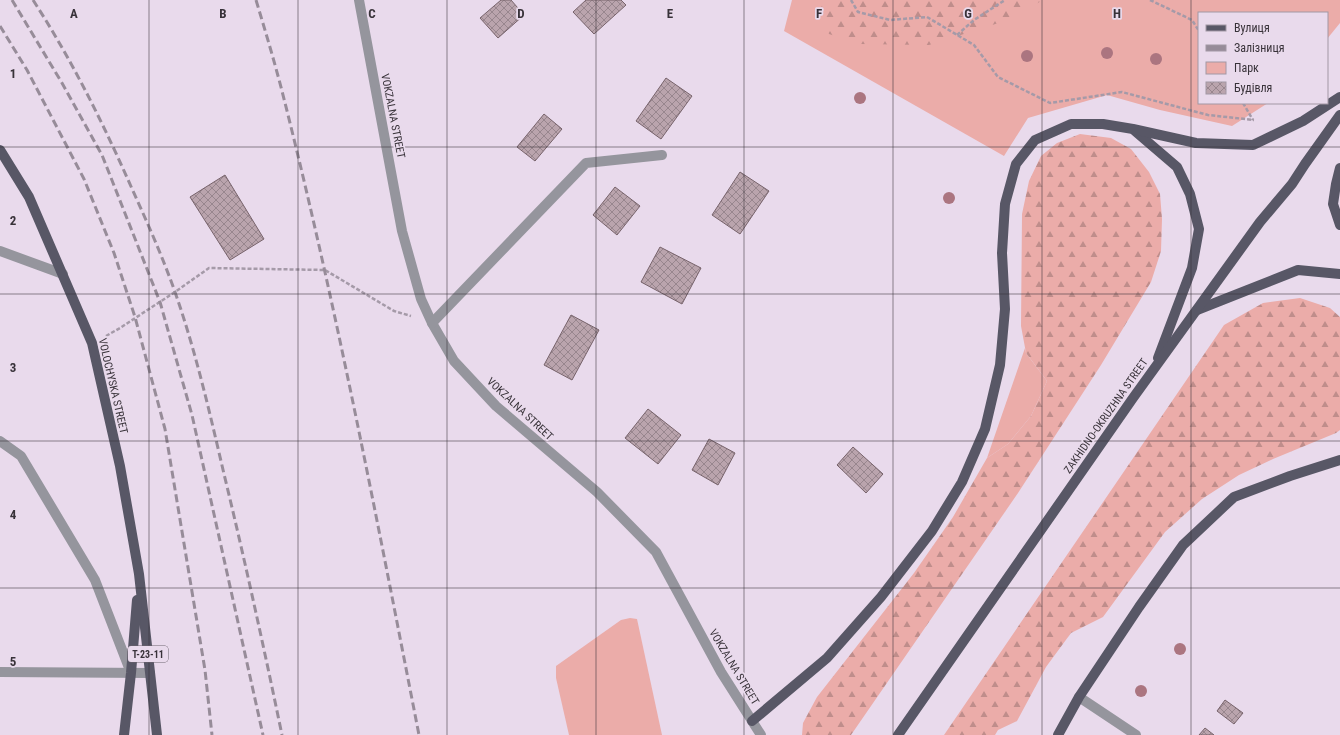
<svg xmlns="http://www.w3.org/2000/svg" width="1340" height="735" font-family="'Roboto Condensed',sans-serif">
<defs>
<pattern id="forest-firs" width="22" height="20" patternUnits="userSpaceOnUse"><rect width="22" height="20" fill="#ebaca9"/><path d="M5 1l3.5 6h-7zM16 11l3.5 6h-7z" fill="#bf8d8b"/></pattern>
<pattern id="building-cross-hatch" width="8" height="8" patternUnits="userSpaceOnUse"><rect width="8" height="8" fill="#baa4ad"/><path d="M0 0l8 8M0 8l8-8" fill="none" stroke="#98868e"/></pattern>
</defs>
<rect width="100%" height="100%" fill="#e9daec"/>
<g fill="#ebaca9">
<polygon points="792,0 1340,0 1340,23 1327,39 1327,13 1199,13 1199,103 1268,103 1232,126 1160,110 1107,95 1028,118 1004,156 784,31"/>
<polygon points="1025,348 1026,353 1047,381 1031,416 1008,444 987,458"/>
<polygon points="630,618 637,619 662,735 569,735 556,678 556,666 621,620"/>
</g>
<g fill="url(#forest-firs)">
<polygon points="824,0 896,0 898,1 900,0 1043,0 1008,20 929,45 861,44 829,34 823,25 821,8"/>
<polygon points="1080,134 1111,138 1131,149 1149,172 1160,194 1162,219 1161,251 1151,282 1101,365 1018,493 851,735 802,735 803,723 817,697 914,573 953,517 987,458 1008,444 1031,416 1047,381 1026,353 1021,326 1022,214 1029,181 1041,156 1057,143"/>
<polygon points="1300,298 1330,308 1340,317 1340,430 1336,433 1273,459 1239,475 1202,499 1165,532 1103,617 1071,633 1046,667 1017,721 998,730 995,735 944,735 1224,325 1263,303"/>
</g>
<g fill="url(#building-cross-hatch)" stroke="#77636b">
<polygon points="501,0 511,0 524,15 498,38 480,18"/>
<polygon points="586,0 621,0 626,5 594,34 573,12"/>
<polygon points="666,78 692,96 661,139 636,121"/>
<polygon points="544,114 562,129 535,161 517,147"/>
<polygon points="740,172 769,191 740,234 712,215"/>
<polygon points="225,175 264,239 230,260 190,197"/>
<polygon points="615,187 640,206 617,235 593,215"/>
<polygon points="660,247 701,268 682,304 641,282"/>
<polygon points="571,315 599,330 572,380 544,365"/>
<polygon points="648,409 681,435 658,464 625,438"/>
<polygon points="709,439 735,453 718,485 692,470"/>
<polygon points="853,447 883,474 866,493 837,465"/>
<polygon points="1225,700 1243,713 1234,724 1217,711"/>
<polygon points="1205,728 1214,735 1199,735"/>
</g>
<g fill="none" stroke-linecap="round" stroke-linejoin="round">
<g stroke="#a59aa8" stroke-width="2.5" stroke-dasharray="4 2" stroke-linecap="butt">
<polyline points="851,0 858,12 890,20 927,17 974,45 998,77 1050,103 1122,92 1208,115 1254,120"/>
<polyline points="1150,0 1192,20 1199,31"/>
<polyline points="957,35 974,20 1005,0"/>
<polyline points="1243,103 1253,120"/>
<polyline points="106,336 120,328 175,292 209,268 325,270 394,311 411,316"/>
</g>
<g stroke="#95959d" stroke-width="10">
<polyline points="359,0 402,231 421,299 432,323 454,361 496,406 597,492 656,552 721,672 761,735"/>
<polyline points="0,251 63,274"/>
<polyline points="432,323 586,163 662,155"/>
<polyline points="0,441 21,456 95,580 131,673"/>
<polyline points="0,672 150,673"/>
<polyline points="1079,697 1136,735"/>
</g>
<g stroke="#585766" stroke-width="10">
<polyline points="1135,131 1177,167 1190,194 1199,229 1192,268 1158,358"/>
<polyline points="0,150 29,197 92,343 120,466 139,574 157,735"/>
<polyline points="1340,168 1336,184 1333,204 1340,225"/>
<polyline points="1197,310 1298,270 1340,274"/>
<polyline points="752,721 827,658 881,597 932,531 962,482 985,429 1000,365 1005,309 1002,253 1005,204 1016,164 1035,140 1071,124 1103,124 1133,129 1196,143 1253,145 1303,121 1340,97"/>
<polyline points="124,735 131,673 137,600"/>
<polyline points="898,735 1133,398 1260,222 1292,184 1305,164 1340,115"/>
<polyline points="1058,735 1079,697 1139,607 1183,545 1234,497 1290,476 1340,460"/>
</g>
<g stroke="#978c99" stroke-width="3" stroke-dasharray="8 4" stroke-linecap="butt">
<polyline points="12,0 62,83 102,155 160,302 192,415 263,735"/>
<path d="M33,0C72,60 104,125 133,191C148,224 163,258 175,292C196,352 210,414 224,474C245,561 264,648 282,735"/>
<path d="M256,0C265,30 274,60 282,91C336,304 377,520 419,735"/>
<polyline points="0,26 27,70 84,179 114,253 135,317 165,429 205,670 212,735"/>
</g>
</g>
<g fill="#ab7580">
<circle cx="1107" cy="53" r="6"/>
<circle cx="1027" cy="56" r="6"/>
<circle cx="1156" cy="59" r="6"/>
<circle cx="860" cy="98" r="6"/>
<circle cx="949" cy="198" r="6"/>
<circle cx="1180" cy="649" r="6"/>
<circle cx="1141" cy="691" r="6"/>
</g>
<path fill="none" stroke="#383239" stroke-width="1" stroke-opacity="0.55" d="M149,0V735M298,0V735M447,0V735M596,0V735M744,0V735M893,0V735M1042,0V735M1191,0V735M0,147H1340M0,294H1340M0,441H1340M0,588H1340"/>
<g text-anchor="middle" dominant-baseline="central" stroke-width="3.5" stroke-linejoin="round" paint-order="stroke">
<rect fill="#e9daec" stroke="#6d646f" stroke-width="1" x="128" y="646" width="40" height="16" rx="3"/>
<g font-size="10" font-weight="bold" fill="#383239">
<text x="148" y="654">Т-23-11</text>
</g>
<g font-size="11" fill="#383239" stroke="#e9daec">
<text transform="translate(393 116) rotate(79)">VOKZALNA STREET</text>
<text transform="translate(113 386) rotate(77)">VOLOCHYSKA STREET</text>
<text transform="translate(520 409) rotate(43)">VOKZALNA STREET</text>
<text transform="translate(1106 416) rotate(-55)">ZAKHIDNO-OKRUZHNA STREET</text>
<text transform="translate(734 667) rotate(59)">VOKZALNA STREET</text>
</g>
</g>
<g font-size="13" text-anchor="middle" font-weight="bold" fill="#383239" stroke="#e9daec" stroke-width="3.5" stroke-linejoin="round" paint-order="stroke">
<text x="74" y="18">A</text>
<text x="223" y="18">B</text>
<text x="372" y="18">C</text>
<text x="521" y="18">D</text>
<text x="670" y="18">E</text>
<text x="819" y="18">F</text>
<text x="968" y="18">G</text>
<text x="1117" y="18">H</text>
<text x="13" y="78">1</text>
<text x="13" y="225">2</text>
<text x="13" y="372">3</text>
<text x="13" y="519">4</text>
<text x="13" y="666">5</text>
</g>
<rect x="1198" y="12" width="130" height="92" fill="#e9daec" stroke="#a297a4"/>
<rect x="1206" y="25" width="20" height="6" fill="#585766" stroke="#a297a4"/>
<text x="1234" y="32" font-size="12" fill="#383239">Вулиця</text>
<rect x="1206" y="45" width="20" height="6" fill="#978c99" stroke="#a297a4"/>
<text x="1234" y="52" font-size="12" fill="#383239">Залізниця</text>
<rect x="1206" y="62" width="20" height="12" fill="#ebaca9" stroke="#a297a4"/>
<text x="1234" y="72" font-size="12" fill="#383239">Парк</text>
<rect x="1206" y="82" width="20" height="12" fill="url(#building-cross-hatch)" stroke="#a297a4"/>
<text x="1234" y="92" font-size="12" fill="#383239">Будівля</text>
</svg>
